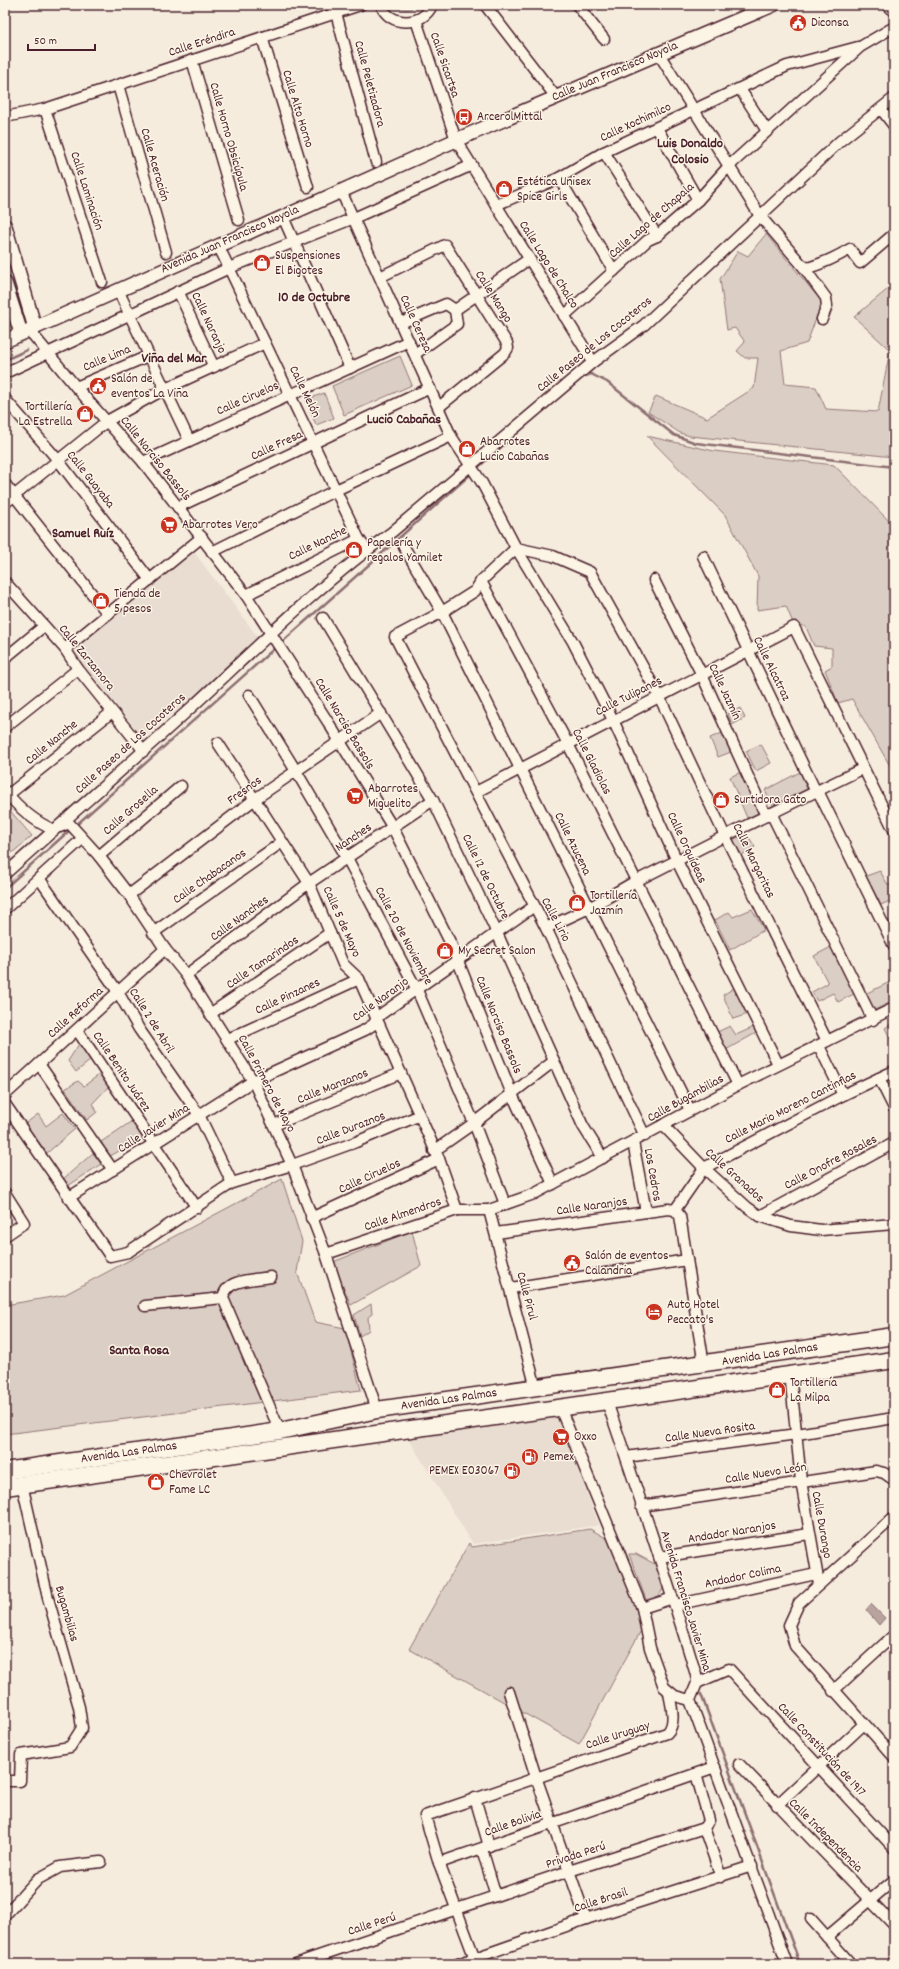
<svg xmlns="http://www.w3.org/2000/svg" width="899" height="1969" font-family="Dekko,sans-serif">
<rect width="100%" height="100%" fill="#f5ecde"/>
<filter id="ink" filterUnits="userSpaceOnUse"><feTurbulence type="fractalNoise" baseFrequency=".025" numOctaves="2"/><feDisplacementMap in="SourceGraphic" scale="8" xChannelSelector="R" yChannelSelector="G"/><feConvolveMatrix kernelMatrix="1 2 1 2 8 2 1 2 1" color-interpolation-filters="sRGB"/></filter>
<g filter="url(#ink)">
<g fill="#e8ddd0">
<polygon points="191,548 260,640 143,738 70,649"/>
<polygon points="557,1414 599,1525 473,1544 408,1438"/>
</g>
<g fill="#dbcec4" stroke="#927678">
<path d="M396,5H418C410,10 403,11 396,5Z"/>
<polygon points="766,234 822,302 807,343 781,351 785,384 816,387 826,409 878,412 890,350 854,317 894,284 894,457 690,436 680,433 648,412 656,396 707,418 754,388 758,358 745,358 737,351 745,342 735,328 727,330 720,279 738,251 748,256"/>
<polygon points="400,356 412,385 344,415 332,386"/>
<polygon points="324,393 334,418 316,425 306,400"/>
<polygon points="647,436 714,451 834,465 894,526 894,773 852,699 838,703 825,670 832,666 832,648 814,646 806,627 793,623 786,606 757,610 758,576 725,515"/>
<polygon points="740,708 745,718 732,725 728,714"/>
<polygon points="722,733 731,752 718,757 710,738"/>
<polygon points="761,744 771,763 756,771 746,751"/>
<polygon points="741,772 759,813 747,818 730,777"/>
<polygon points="800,772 807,789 773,806 765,790"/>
<polygon points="5,805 32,836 5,859"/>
<polygon points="747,834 755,847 742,855 732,840"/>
<polygon points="880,871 888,885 894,883 894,899 881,905 866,876"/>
<polygon points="752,909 764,930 730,950 715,920 729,912 733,917"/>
<polygon points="833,946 856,993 838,1002 833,993 817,1001 812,992 828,983 814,956"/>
<polygon points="894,980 894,1001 872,1011 865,994"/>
<polygon points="734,988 748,1014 733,1019 723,995"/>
<polygon points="894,1022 894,1046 885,1028"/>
<polygon points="730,1026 736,1035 754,1027 756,1033 724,1051 715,1033"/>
<polygon points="79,1044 91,1060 76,1072 68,1061"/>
<polygon points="100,1074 109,1086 93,1103 97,1112 87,1120 65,1089 78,1081 84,1086"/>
<polygon points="63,1113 75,1129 47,1153 25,1124 38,1114 46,1126"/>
<polygon points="132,1121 143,1138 110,1156 101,1142"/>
<polygon points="93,1153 101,1164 68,1186 62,1180"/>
<polygon points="282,1179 302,1241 297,1272 315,1322 345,1328 361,1390 5,1434 5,1305 64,1295"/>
<polygon points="412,1231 421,1266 351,1305 333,1262"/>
<polygon points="371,1304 372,1314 368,1317 369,1330 360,1336 354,1315"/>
<polygon points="590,1529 613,1542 644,1625 579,1744 409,1649 469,1543 472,1547"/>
<polygon points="629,1554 636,1554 662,1568 666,1584 655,1602 648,1605"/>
</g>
<polygon fill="#b8a39e" stroke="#8c6e70" points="871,1604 885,1618 879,1625 866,1610"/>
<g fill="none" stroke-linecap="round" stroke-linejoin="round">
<g stroke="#8c6e70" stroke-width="2.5">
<polyline points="5,360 27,350"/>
<polyline points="581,378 591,374 607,382 674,435 696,443 894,467"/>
<polyline points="475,470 519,431"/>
<polyline points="281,643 472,473"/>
<polyline points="75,826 276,647"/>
<polyline points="5,888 71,829"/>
<polyline points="701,1694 800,1964"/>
</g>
<defs>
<g id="minor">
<path d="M381,5C389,27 423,27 432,5"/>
<polyline points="485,5 556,97"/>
<polyline points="577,5 604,39"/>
<polyline points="888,5 892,10"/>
<polyline points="336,13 376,162"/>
<polyline points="416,20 456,140 593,362"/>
<polyline points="262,37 308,187"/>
<polyline points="659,54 760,216 802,265 826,298 827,306 822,319"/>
<polyline points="192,60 239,220"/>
<polyline points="118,85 166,252"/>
<polyline points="740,89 767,131"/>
<polyline points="45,109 102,282"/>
<polyline points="881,109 894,126"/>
<polyline points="5,117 45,109 360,5"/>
<polyline points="657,128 698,200"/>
<polyline points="604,152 657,236"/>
<polyline points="559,178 614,271"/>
<polyline points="341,191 451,436 482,483 516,548 573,642 613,720 677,861 778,1064"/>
<polyline points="496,205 559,178 604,152 787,66 858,47"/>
<polyline points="283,217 350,368"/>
<polyline points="218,245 359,539 367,550"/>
<path d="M802,265L808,268C824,263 837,257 850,249L860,263L894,234"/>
<polyline points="380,277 445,245 507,343 508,348 505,353 439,407"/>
<polyline points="118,290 189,440"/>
<polyline points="178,291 214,367"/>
<polyline points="564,316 648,240 657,236 698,200 729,166 860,47 894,27"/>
<polyline points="401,323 446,304 455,310 529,259"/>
<polyline points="29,330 76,387 143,462 246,595 328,722 393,828 451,944 512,1094 553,1184"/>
<polyline points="415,354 457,324 455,310"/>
<polyline points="5,373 229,268 354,218 472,165"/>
<polyline points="76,387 148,356"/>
<polyline points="5,399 58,460 150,580"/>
<polyline points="143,462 409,341"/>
<polyline points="5,484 108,614"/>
<polyline points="5,503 107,421 163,390 265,343"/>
<polyline points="178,507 430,388"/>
<polyline points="404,547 442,612 690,1110"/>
<polyline points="516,548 481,581 475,591 442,612 395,637 546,928 645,1136"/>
<polyline points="516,548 553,556 590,572 659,696 725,836 827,1041"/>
<polyline points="212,552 336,490 451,436"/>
<polyline points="703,556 816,792"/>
<polyline points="654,580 702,675 766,816"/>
<polyline points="481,581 568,744 738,1085"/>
<polyline points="5,582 65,649 78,669 144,751"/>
<polyline points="246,595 359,539"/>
<polyline points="323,618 433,800 497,933 583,1126 603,1158"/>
<polyline points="65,649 202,537"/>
<polyline points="5,658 44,626"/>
<polyline points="249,695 296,771 347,858 417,990 474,1123 505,1204"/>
<polyline points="5,727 78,669"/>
<polyline points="218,743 309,883 343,964 359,979 439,1159 457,1210"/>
<path d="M5,791C18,807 35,822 54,830"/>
<polyline points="818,791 894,946"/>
<polyline points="476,792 794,627 894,830"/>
<polyline points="8,795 112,712"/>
<polyline points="771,813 873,1020"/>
<polyline points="60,827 69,823 99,856 129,895 165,949 186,975 253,1081 292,1165 326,1254 377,1410"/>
<polyline points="99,856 181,786"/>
<path d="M5,874C68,817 132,762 194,705C257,647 322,582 392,532L593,362L644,325L840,141L894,98"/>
<polyline points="39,878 118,992 139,1029 199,1115 232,1183"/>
<polyline points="129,895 255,799 381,713"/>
<polyline points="5,909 82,839"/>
<polyline points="546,928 589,908 636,881 725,836 862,769"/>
<polyline points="153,933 282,842"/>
<polyline points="186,975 309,883 433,800"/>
<polyline points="210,1014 330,933"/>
<polyline points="77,1030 197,1208"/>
<polyline points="228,1039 359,979"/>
<polyline points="819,1046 843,1095"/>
<polyline points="39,1064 113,1170"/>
<polyline points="879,1078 894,1108"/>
<polyline points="5,1095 165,949"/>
<polyline points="5,1104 110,1256 128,1252 232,1183 292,1165 356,1142 418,1116"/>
<polyline points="274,1125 401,1073"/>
<polyline points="663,1125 704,1168 747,1207 760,1216 791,1226 821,1230 894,1224"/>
<polyline points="633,1142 646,1212"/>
<polyline points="434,1151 474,1123 554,1061"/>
<polyline points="5,1193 24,1223 5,1236"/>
<polyline points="68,1198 253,1081 365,1030 374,1024 377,1017 533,907"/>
<polyline points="489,1210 536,1388"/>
<polyline points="675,1210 704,1168 843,1095 894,1071"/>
<polyline points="760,1216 894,1143"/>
<polyline points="311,1218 439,1159"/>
<polyline points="496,1233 668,1209 675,1210 680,1216 704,1365"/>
<polyline points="326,1254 457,1210 489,1210 534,1194 738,1085 894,1008"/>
<path d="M271,1277C254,1280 226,1278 223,1298L280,1431"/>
<polyline points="511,1288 687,1260"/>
<polyline points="145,1306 223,1298"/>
<polyline points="790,1373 801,1481 819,1584"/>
<path d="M607,1402C638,1492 669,1583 696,1675L697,1683L690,1700L787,1964"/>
<polyline points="560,1408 642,1608 650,1648 664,1687 675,1696 690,1700"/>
<polyline points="626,1457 797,1434 894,1418"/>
<polyline points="641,1506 876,1471 884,1473 894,1480"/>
<polyline points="894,1517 799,1603 789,1625 795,1646 894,1757"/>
<polyline points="660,1557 809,1534"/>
<polyline points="675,1605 816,1574"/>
<polyline points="642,1608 673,1598"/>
<polyline points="697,1683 729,1669 894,1848"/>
<polyline points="833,1691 894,1635"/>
<polyline points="509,1692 536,1777 586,1919"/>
<polyline points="739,1764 894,1925"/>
<polyline points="696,1774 709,1820 704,1828 721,1877"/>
<polyline points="5,1781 20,1781 21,1755 70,1747 82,1728 79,1707 48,1598 22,1484"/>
<polyline points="475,1798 489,1846"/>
<polyline points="777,1805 864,1724"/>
<polyline points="482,1849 496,1896"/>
<polyline points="439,1863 715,1767"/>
<polyline points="5,1915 38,1879 60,1867 101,1862"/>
<polyline points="811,1919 851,1964"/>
<polyline points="827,1937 894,1880"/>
<polyline points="295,1964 569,1871 704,1828"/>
<polyline points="458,1964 586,1919 752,1866"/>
<path d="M477,1964L439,1863L425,1816L667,1733C677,1723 671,1705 669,1693"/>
</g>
<g id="tertiary">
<polyline points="5,226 35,328"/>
<polyline points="5,283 21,333"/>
<polyline points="5,341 456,140 773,5"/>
</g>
<g id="primary">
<polyline points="5,1471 280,1431 377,1410 894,1336"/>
<polyline points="5,1487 894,1360"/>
</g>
</defs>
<use href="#minor" stroke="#4a1f2b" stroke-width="13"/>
<use href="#tertiary" stroke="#4a1f2b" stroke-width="16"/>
<use href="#primary" stroke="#4a1f2b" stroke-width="19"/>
<use href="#minor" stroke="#fcf5e5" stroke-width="10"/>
<use href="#tertiary" stroke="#fcf5e5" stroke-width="13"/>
<use href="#primary" stroke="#fcf5e5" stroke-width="16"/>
</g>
</g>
<defs>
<symbol id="civic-disc" viewBox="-11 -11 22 22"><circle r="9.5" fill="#c8321e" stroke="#fcf5e5"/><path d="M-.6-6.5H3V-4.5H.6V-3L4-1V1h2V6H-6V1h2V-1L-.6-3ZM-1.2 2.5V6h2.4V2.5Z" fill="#fff"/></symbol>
<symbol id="bus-disc" viewBox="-11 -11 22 22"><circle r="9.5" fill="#c8321e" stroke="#fcf5e5"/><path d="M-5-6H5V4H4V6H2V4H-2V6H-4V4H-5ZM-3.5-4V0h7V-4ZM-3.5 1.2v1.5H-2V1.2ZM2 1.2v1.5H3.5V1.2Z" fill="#fff"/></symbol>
<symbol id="shop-disc" viewBox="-11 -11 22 22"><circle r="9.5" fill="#c8321e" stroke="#fcf5e5"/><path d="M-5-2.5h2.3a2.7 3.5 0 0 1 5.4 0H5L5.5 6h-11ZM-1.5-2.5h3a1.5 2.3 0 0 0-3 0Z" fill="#fff"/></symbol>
<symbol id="supermarket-disc" viewBox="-11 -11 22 22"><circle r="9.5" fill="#c8321e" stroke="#fcf5e5"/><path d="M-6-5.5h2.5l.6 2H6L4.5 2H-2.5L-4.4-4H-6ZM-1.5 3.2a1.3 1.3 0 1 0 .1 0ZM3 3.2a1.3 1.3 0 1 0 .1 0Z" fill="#fff"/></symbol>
<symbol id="hotel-disc" viewBox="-11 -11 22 22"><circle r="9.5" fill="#c8321e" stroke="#fcf5e5"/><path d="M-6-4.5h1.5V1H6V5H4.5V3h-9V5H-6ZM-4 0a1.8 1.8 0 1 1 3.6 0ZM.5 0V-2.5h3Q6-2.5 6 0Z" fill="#fff"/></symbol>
<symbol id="fuel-disc" viewBox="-11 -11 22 22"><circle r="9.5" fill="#c8321e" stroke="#fcf5e5"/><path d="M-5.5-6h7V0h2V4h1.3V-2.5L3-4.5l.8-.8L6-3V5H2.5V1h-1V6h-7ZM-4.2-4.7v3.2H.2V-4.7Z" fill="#fff"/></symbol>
</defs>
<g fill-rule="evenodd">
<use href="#civic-disc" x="788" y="13" width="20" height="20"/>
<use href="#bus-disc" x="454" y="107" width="20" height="20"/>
<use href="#shop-disc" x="494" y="179" width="20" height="20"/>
<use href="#shop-disc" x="252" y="253" width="20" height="20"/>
<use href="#civic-disc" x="88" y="376" width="20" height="20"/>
<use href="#shop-disc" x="75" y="404" width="20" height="20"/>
<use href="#shop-disc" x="457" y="439" width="20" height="20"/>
<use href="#supermarket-disc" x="159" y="515" width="20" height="20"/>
<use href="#shop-disc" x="344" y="540" width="20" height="20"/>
<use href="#shop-disc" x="91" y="591" width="20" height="20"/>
<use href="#supermarket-disc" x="345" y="786" width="20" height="20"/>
<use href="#shop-disc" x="711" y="790" width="20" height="20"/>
<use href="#shop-disc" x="567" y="893" width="20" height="20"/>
<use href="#shop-disc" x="435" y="941" width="20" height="20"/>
<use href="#civic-disc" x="562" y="1253" width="20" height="20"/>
<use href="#hotel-disc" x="644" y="1302" width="20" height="20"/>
<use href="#shop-disc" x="767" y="1380" width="20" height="20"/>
<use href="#supermarket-disc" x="551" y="1427" width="20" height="20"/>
<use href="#fuel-disc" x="520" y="1447" width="20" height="20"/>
<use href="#fuel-disc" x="502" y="1461" width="20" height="20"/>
<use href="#shop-disc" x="146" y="1472" width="20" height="20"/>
</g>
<g text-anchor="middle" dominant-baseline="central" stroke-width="3" stroke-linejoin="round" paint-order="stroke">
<g font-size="13" fill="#4a1f2b" stroke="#fcf5e5" text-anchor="start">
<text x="811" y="23">Diconsa</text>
<text x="477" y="117">ArcerolMittal</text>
<text x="517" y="182">Estética Unisex<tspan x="517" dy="15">Spice Girls</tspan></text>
<text x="275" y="256">Suspensiones<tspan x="275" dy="15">El Bigotes</tspan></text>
<text x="111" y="379">Salón de<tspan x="111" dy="15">eventos La Viña</tspan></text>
<text x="72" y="407" text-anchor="end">Tortillería<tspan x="72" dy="15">La Estrella</tspan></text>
<text x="480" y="442">Abarrotes<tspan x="480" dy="15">Lucio Cabañas</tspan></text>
<text x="182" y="525">Abarrotes Vero</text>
<text x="367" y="543">Papelería y<tspan x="367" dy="15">regalos Yamilet</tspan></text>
<text x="114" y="594">Tienda de<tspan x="114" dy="15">5 pesos</tspan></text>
<text x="368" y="789">Abarrotes<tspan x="368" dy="15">Miguelito</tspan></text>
<text x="734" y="800">Surtidora Gato</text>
<text x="590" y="896">Tortillería<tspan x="590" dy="15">Jazmín</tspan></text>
<text x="458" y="951">My Secret Salon</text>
<text x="585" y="1256">Salón de eventos<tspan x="585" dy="15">Calandria</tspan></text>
<text x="667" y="1305">Auto Hotel<tspan x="667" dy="15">Peccato's</tspan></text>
<text x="790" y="1383">Tortillería<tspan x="790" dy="15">La Milpa</tspan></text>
<text x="574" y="1437">Oxxo</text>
<text x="543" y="1457">Pemex</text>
<text x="499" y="1471" text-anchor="end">PEMEX E03067</text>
<text x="169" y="1475">Chevrolet<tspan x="169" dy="15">Fame LC</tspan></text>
</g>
<g font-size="13" fill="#4a1f2b" stroke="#fcf5e5">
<text transform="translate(202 43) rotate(-18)">Calle Eréndira</text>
<text transform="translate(444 65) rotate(71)">Calle Sicartsa</text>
<text transform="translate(615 72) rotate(-23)">Calle Juan Francisco Noyola</text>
<text transform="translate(369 84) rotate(75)">Calle Peletizadora</text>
<text transform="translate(297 109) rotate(73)">Calle Alto Horno</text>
<text transform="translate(636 123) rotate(-25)">Calle Xochimilco</text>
<text transform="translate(228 137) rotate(74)">Calle Horno Obsicúpula</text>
<text transform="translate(154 165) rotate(74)">Calle Aceración</text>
<text transform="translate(86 191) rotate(72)">Calle Laminación</text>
<text transform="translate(652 221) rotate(-41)">Calle Lago de Chapala</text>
<text transform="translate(230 240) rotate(-24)">Avenida Juan Francisco Noyola</text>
<text transform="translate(548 265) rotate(58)">Calle Lago de Chalco</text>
<text transform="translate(493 297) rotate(58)">Calle Mango</text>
<text transform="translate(208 323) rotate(65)">Calle Naranjo</text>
<text transform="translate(415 324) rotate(66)">Calle Cereza</text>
<text transform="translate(595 345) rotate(-39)">Calle Paseo de Los Cocoteros</text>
<text transform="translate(107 359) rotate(-23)">Calle Lima</text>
<text transform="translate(304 392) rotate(64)">Calle Melón</text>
<text transform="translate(248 399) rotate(-24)">Calle Ciruelos</text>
<text transform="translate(277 446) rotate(-25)">Calle Fresa</text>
<text transform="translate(155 459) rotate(51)">Calle Narciso Bassols</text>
<text transform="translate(90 480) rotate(52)">Calle Guayaba</text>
<text transform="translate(318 544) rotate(-26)">Calle Nanche</text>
<text transform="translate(86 658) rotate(51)">Calle Zarzamora</text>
<text transform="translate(771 669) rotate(64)">Calle Alcatraz</text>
<text transform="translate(724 692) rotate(65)">Calle Jazmín</text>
<text transform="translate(629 697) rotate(-27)">Calle Tulipanes</text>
<text transform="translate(344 724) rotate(59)">Calle Narciso Bassols</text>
<text transform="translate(52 743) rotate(-39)">Calle Nanche</text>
<text transform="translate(131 744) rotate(-42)">Calle Paseo de Los Cocoteros</text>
<text transform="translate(591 762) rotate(63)">Calle Gladiolas</text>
<text transform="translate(245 791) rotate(-36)">Fresnos</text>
<text transform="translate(131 811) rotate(-41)">Calle Grosella</text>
<text transform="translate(354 838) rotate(-34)">Nanches</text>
<text transform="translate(572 844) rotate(64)">Calle Azucena</text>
<text transform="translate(686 848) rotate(65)">Calle Orquídeas</text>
<text transform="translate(753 861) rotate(64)">Calle Margaritas</text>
<text transform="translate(210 877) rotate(-35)">Calle Chabacanos</text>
<text transform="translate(485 877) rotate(64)">Calle 12 de Octubre</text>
<text transform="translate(240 919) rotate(-36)">Calle Nanches</text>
<text transform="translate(555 920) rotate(62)">Calle Lirio</text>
<text transform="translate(341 922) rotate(66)">Calle 5 de Mayo</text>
<text transform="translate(403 936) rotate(62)">Calle 20 de Noviembre</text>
<text transform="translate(263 963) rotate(-34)">Calle Tamarindos</text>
<text transform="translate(288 997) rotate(-25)">Calle Pinzanes</text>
<text transform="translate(381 1000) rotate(-36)">Calle Naranjo</text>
<text transform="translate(76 1013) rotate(-42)">Calle Reforma</text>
<text transform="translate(151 1021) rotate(58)">Calle 2 de Abril</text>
<text transform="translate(498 1025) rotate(68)">Calle Narciso Bassols</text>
<text transform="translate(121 1072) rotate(56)">Calle Benito Juárez</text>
<text transform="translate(266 1084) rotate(62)">Calle Primero de Mayo</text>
<text transform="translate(333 1087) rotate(-22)">Calle Manzanos</text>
<text transform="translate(686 1099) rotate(-29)">Calle Bugambilias</text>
<text transform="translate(791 1108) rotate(-27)">Calle Mario Moreno Cantinflas</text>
<text transform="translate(154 1129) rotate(-32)">Calle Javier Mina</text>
<text transform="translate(351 1129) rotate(-21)">Calle Duraznos</text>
<text transform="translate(831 1163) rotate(-28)">Calle Onofre Rosales</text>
<text transform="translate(652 1175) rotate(80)">Los Cedros</text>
<text transform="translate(734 1176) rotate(42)">Calle Granados</text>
<text transform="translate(370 1177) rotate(-25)">Calle Ciruelos</text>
<text transform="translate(592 1207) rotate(-8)">Calle Naranjos</text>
<text transform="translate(403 1215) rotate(-19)">Calle Almendros</text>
<text transform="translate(526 1296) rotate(75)">Calle Pirul</text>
<text transform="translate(770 1355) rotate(-9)">Avenida Las Palmas</text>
<text transform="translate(449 1400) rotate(-8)">Avenida Las Palmas</text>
<text transform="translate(710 1433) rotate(-8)">Calle Nueva Rosita</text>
<text transform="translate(129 1453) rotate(-8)">Avenida Las Palmas</text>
<text transform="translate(766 1474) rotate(-9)">Calle Nuevo León</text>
<text transform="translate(821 1525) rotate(80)">Calle Durango</text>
<text transform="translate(732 1533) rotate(-9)">Andador Naranjos</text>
<text transform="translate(743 1577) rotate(-12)">Andador Colima</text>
<text transform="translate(685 1601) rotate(73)">Avenida Francisco Javier Mina</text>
<text transform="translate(66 1614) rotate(74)">Bugambilias</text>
<text transform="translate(618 1736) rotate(-18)">Calle Uruguay</text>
<text transform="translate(821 1750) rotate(47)">Calle Constitución de 1917</text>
<text transform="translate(513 1824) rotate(-19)">Calle Bolivia</text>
<text transform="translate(825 1836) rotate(45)">Calle Independencia</text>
<text transform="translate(576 1856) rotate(-18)">Privada Perú</text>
<text transform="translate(601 1901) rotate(-18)">Calle Brasil</text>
<text transform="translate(372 1925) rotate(-18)">Calle Perú</text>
</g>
<g font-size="14" font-weight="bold" fill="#4a1f2b" stroke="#fcf5e5">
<text x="690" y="144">Luis Donaldo<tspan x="690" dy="16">Colosio</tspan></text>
<text x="314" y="298">10 de Octubre</text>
<text x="174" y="359">Viña del Mar</text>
<text x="404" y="420">Lucio Cabañas</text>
<text x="83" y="534">Samuel Ruíz</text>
<text x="139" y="1351">Santa Rosa</text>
</g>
</g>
<rect width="899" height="1969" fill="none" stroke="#fcf5e5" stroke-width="20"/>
<rect x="10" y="10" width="879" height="1949" fill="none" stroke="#4a1f2b" stroke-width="1.5" filter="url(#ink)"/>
<path d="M28 44v6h67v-6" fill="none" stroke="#4a1f2b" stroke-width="2"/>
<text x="34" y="44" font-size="12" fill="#4a1f2b" stroke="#fcf5e5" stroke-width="3" paint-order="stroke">50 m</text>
</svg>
